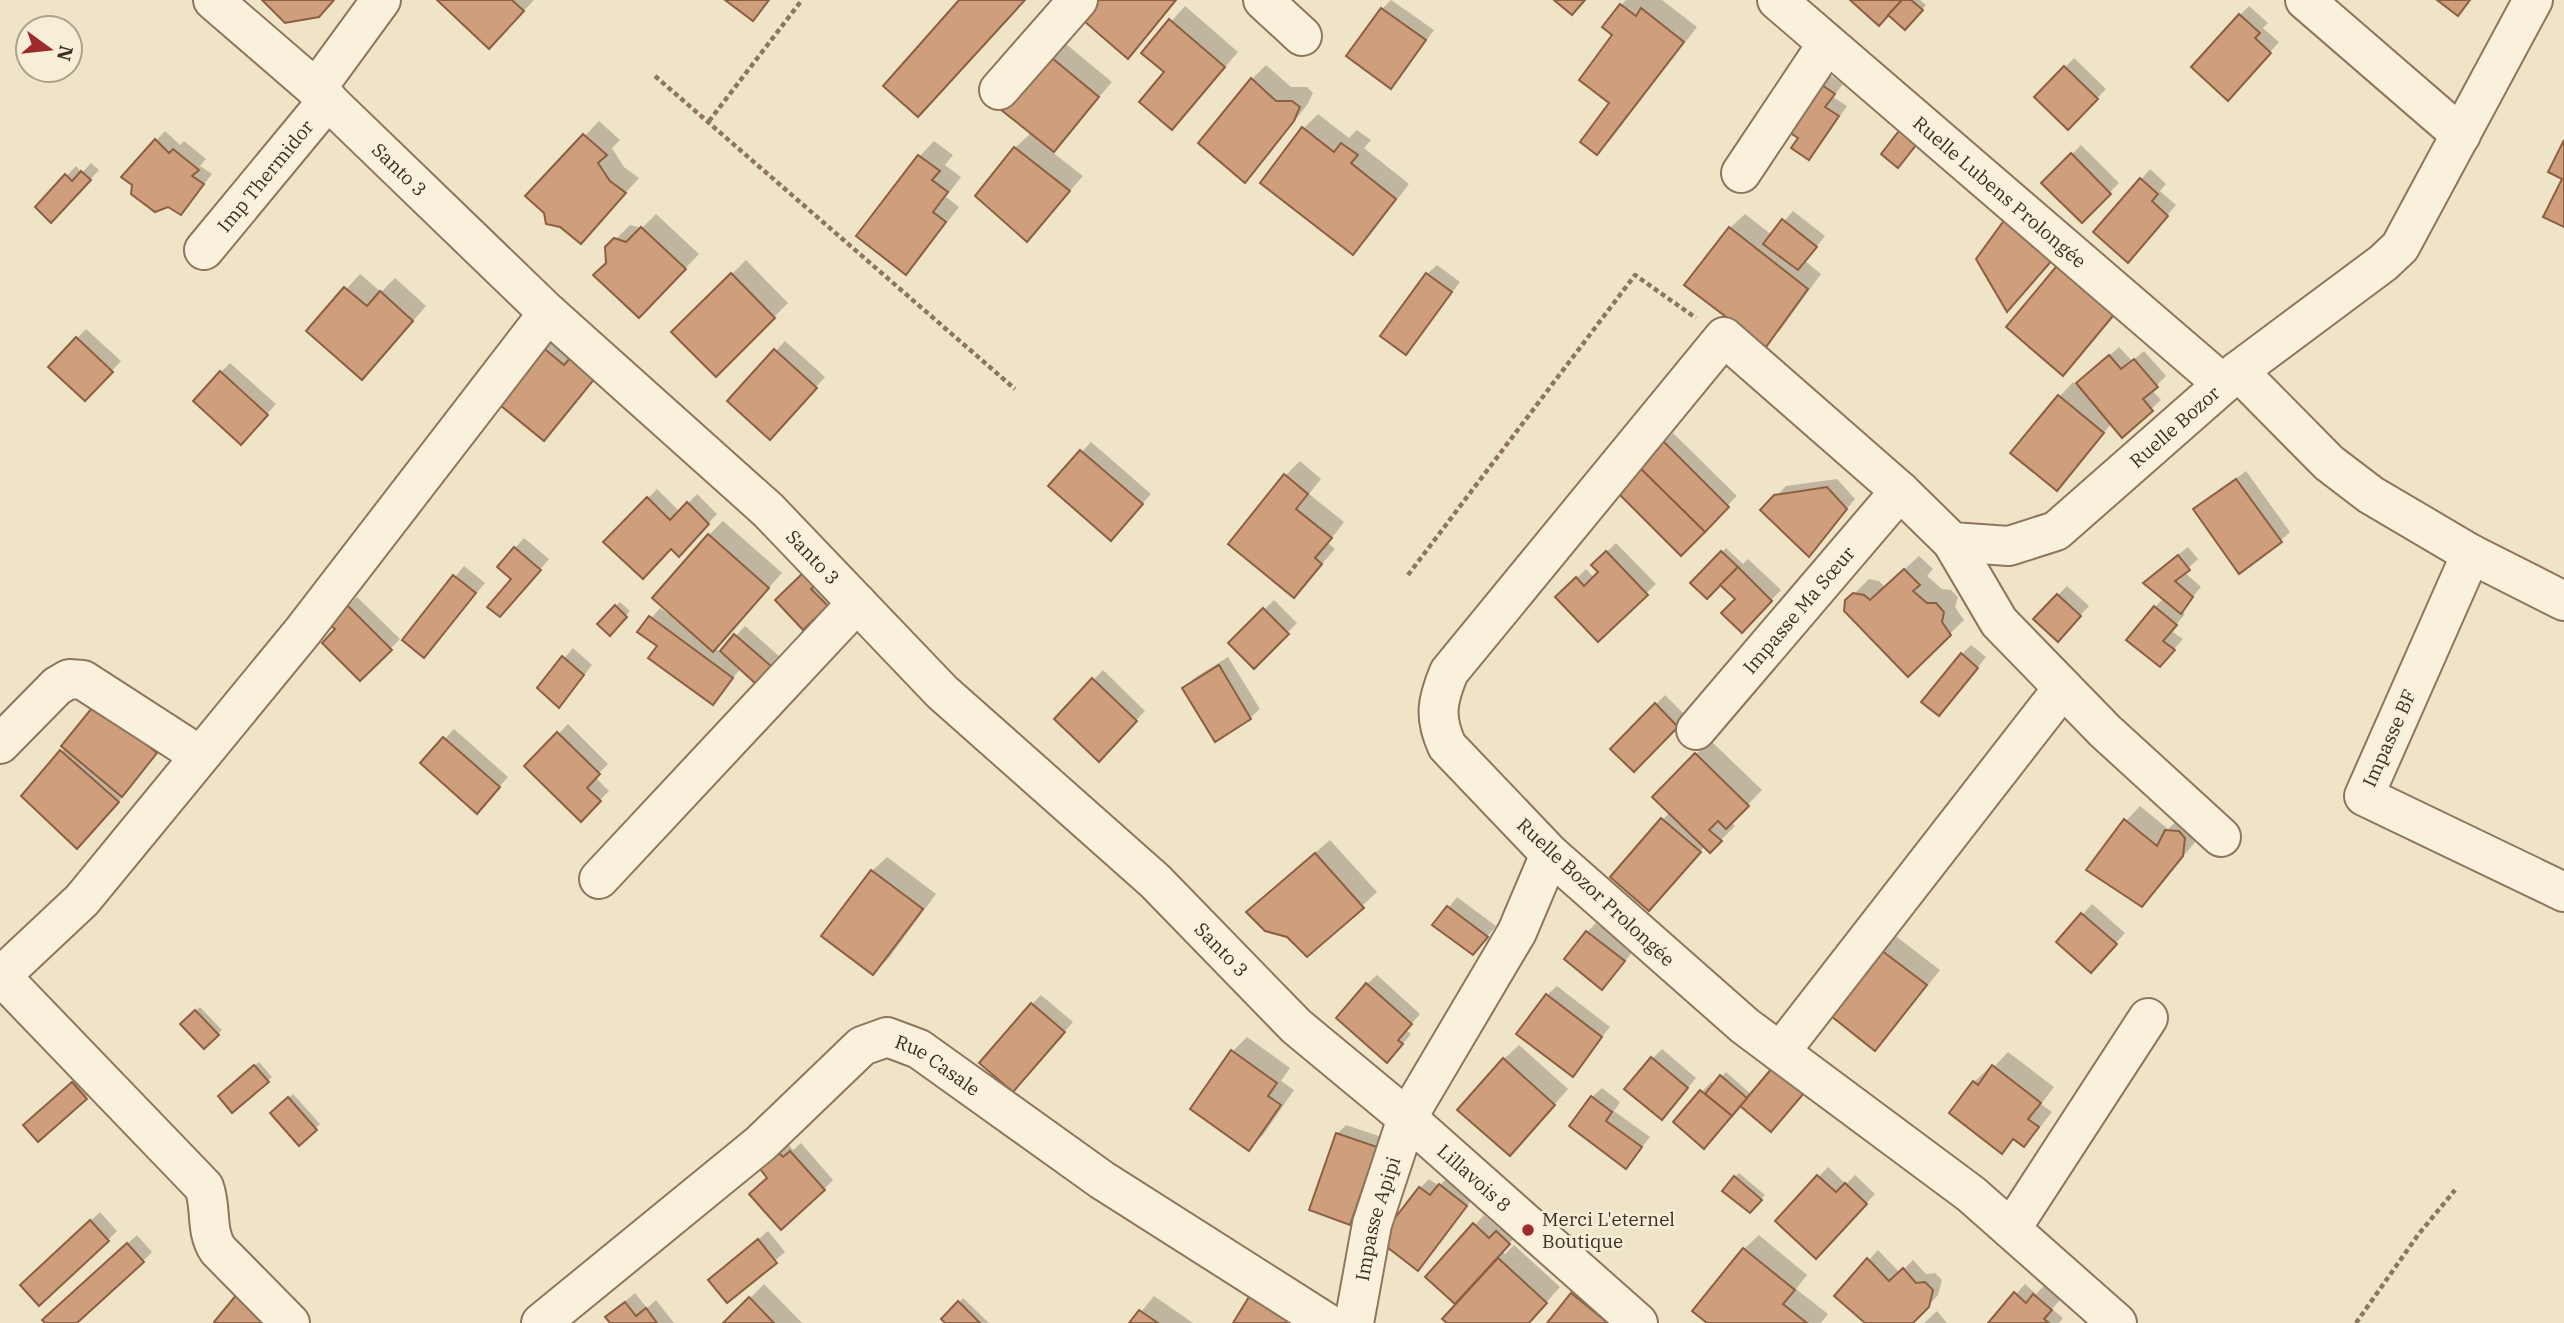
<svg xmlns="http://www.w3.org/2000/svg" width="2564" height="1323" font-family="'IBM Plex Serif',serif">
<rect width="100%" height="100%" fill="#f0e4c8"/>
<g fill="#0003">
<polygon points="440,0 534,0 503,33"/>
<polygon points="1093,0 1177,0 1128,57"/>
<polygon points="1391,0 1434,30 1400,77 1391,86 1382,9"/>
<polygon points="1626,0 1662,0 1697,27 1611,139 1597,153 1612,103 1615,35 1621,5"/>
<polygon points="1852,0 1920,0 1926,5 1905,28 1889,14"/>
<polygon points="1185,6 1238,52 1172,128 1167,72 1144,52"/>
<polygon points="2249,6 2268,23 2263,28 2279,42 2237,89 2240,15"/>
<polygon points="1061,40 1112,82 1052,152 1083,176 1027,240 1015,148 1032,132 1003,108"/>
<polygon points="2074,58 2106,89 2068,128 2037,97"/>
<polygon points="1266,65 1291,87 1307,87 1313,93 1307,105 1259,166 1245,181 1252,79"/>
<polygon points="1830,75 1843,84 1833,97 1847,106 1818,148 1809,157 1800,137 1821,85"/>
<polygon points="1318,114 1349,138 1357,130 1371,140 1364,148 1409,184 1367,239 1353,253 1304,128"/>
<polygon points="599,121 620,140 612,148 624,167 639,178 581,242 528,196"/>
<polygon points="165,131 180,145 184,141 206,159 200,166 212,174 181,213 123,177"/>
<polygon points="934,141 953,155 945,165 961,177 946,197 959,207 920,258 906,272 859,236 920,156"/>
<polygon points="2081,145 2119,183 2082,221 2044,183"/>
<polygon points="91,163 99,170 60,212 37,207 76,166 82,173"/>
<polygon points="2150,169 2166,184 2160,191 2176,205 2137,251 2096,232"/>
<polygon points="1793,211 1825,236 1805,261 1821,274 1780,330 1765,344 1687,284 1730,228 1745,214 1772,235"/>
<polygon points="656,214 699,254 639,316 608,263 607,248 630,225 642,228"/>
<polygon points="746,260 788,303 716,375 674,332"/>
<polygon points="1437,265 1460,282 1406,353 1427,274"/>
<polygon points="360,274 381,292 395,278 426,306 376,364 308,331"/>
<polygon points="86,329 121,361 94,390 50,367"/>
<polygon points="556,333 609,362 544,438 498,401"/>
<polygon points="785,341 825,377 779,428 729,401"/>
<polygon points="2119,347 2132,361 2144,351 2166,376 2152,390 2161,400 2123,435 2112,423 2056,489 2059,397 2073,382 2076,385"/>
<polygon points="230,363 276,404 250,433 221,372"/>
<polygon points="1673,433 1737,496 1681,553 1618,490"/>
<polygon points="1091,442 1151,494 1120,529 1051,486"/>
<polygon points="1300,461 1321,479 1309,494 1344,522 1328,543 1335,549 1294,596 1285,476"/>
<polygon points="2246,471 2290,532 2280,541 2195,510"/>
<polygon points="1837,479 1855,499 1809,555 1763,510 1786,486"/>
<polygon points="657,489 680,512 697,494 717,514 688,545 672,547 606,542"/>
<polygon points="723,521 782,573 714,648 721,652 745,626 779,656 765,672 741,668 713,703 659,645 640,631 660,608 668,614 670,612 709,535"/>
<polygon points="524,538 549,559 509,606 514,579 499,566"/>
<polygon points="1616,543 1656,584 1598,640 1558,597 1586,569 1594,578 1600,572 1593,565"/>
<polygon points="2188,547 2198,559 2184,572 2201,587 2181,611 2185,614 2171,631 2183,639 2160,665 2155,607 2164,598 2155,573"/>
<polygon points="1726,548 1743,564 1748,559 1781,590 1742,630 1737,599 1720,583 1693,583"/>
<polygon points="1919,556 1933,569 1927,576 1942,589 1951,590 1958,597 1955,607 1964,620 1908,675 1847,601 1869,579 1879,581 1885,587"/>
<polygon points="464,566 485,583 424,656 404,640"/>
<polygon points="825,572 836,595 803,627 777,600"/>
<polygon points="2067,586 2089,606 2067,630 2058,595"/>
<polygon points="357,597 400,639 360,679 338,629 331,624"/>
<polygon points="1274,600 1297,623 1254,666 1231,643"/>
<polygon points="620,602 630,611 610,634 599,624"/>
<polygon points="1971,645 1986,657 1948,705 1962,654"/>
<polygon points="573,648 592,665 568,696 539,688"/>
<polygon points="1228,657 1260,709 1250,718 1184,688 1193,679"/>
<polygon points="1103,670 1145,711 1099,759 1056,719"/>
<polygon points="1665,695 1686,716 1634,770 1613,749"/>
<polygon points="97,704 165,743 131,785 132,786 92,833 23,796 65,748"/>
<polygon points="568,724 608,764 595,777 609,791 581,819 527,766"/>
<polygon points="454,729 508,777 486,802 423,763"/>
<polygon points="1710,740 1762,790 1731,822 1735,826 1710,851 1705,846 1658,900 1612,877 1670,812 1655,797"/>
<polygon points="2140,806 2168,829 2181,817 2197,840 2142,905 2126,821"/>
<polygon points="1330,840 1377,892 1362,906 1263,898"/>
<polygon points="887,857 936,894 888,959 873,973 824,935 872,871"/>
<polygon points="1457,897 1496,926 1473,953 1435,925"/>
<polygon points="2092,904 2125,933 2100,961 2058,942"/>
<polygon points="1596,923 1633,951 1612,978 1587,932"/>
<polygon points="1893,934 1940,970 1889,1034 1875,1049 1829,1012"/>
<polygon points="1377,975 1420,1014 1406,1030 1411,1034 1397,1051 1367,984"/>
<polygon points="1557,986 1610,1027 1572,1074 1547,995"/>
<polygon points="1041,995 1073,1022 1022,1080 1032,1004"/>
<polygon points="200,1007 222,1030 204,1047 182,1024"/>
<polygon points="1247,1037 1290,1068 1281,1081 1294,1090 1263,1135 1248,1149 1233,1051"/>
<polygon points="1519,1045 1568,1089 1524,1140 1504,1059"/>
<polygon points="1662,1049 1696,1078 1671,1108 1653,1058"/>
<polygon points="2008,1052 2054,1087 2041,1104 2052,1112 2038,1130 2024,1144 2015,1138 2002,1151 1974,1082 1989,1068 1991,1070"/>
<polygon points="259,1062 272,1077 268,1081 224,1092"/>
<polygon points="1726,1072 1752,1095 1714,1137 1675,1121 1711,1082 1714,1085"/>
<polygon points="83,1074 95,1088 38,1140 35,1116"/>
<polygon points="1602,1088 1620,1102 1614,1111 1650,1137 1626,1167 1592,1097"/>
<polygon points="293,1094 320,1124 299,1143 273,1113"/>
<polygon points="1346,1125 1385,1138 1359,1213 1350,1223 1337,1134"/>
<polygon points="786,1141 793,1150 801,1143 833,1180 824,1189 769,1177 759,1166"/>
<polygon points="1828,1167 1846,1184 1855,1175 1875,1194 1825,1248 1777,1221"/>
<polygon points="1739,1173 1765,1195 1750,1211 1735,1177"/>
<polygon points="1449,1176 1475,1196 1418,1268 1420,1188 1429,1179 1439,1186"/>
<polygon points="100,1212 117,1231 108,1240 32,1276"/>
<polygon points="1484,1215 1500,1229 1506,1223 1518,1234 1502,1251 1505,1254 1514,1245 1560,1287 1528,1323 1449,1323 1465,1297 1428,1277"/>
<polygon points="768,1231 785,1252 728,1301 710,1280"/>
<polygon points="137,1235 152,1252 143,1261 74,1323 47,1323 54,1311"/>
<polygon points="1759,1235 1807,1275 1796,1289 1828,1314 1821,1323 1710,1323 1744,1249"/>
<polygon points="1878,1250 1900,1273 1913,1260 1926,1274 1935,1273 1942,1280 1938,1295 1912,1323 1868,1323 1837,1296"/>
<polygon points="764,1284 802,1323 726,1323"/>
<polygon points="2025,1284 2036,1294 2044,1286 2060,1300 2052,1309 2063,1318 2059,1323 1991,1323"/>
<polygon points="1582,1285 1615,1323 1550,1323"/>
<polygon points="635,1293 647,1308 656,1300 674,1323 612,1323 607,1317"/>
<polygon points="1154,1296 1193,1323 1132,1323"/>
<polygon points="963,1298 989,1323 948,1323 944,1319"/>
<polygon points="1937,1311 1947,1323 1924,1323"/>
</g>
<g fill="#cf9f7d" stroke="#8d5f41" stroke-width="2">
<polygon points="262,0 334,0 319,17 285,23"/>
<polygon points="437,0 512,0 524,11 489,49"/>
<polygon points="725,0 769,0 753,21"/>
<polygon points="959,0 1025,0 918,117 883,86"/>
<polygon points="1090,0 1176,0 1128,59 1077,15"/>
<polygon points="1554,0 1585,0 1572,15"/>
<polygon points="1850,0 1902,0 1879,26"/>
<polygon points="1902,0 1911,0 1923,10 1905,30 1888,15"/>
<polygon points="2437,0 2470,0 2458,16"/>
<polygon points="1620,4 1636,16 1641,8 1684,42 1597,155 1580,142 1609,103 1579,80 1612,35 1602,27"/>
<polygon points="1381,8 1426,40 1391,89 1346,56"/>
<polygon points="2239,14 2260,33 2255,38 2271,53 2228,101 2191,67"/>
<polygon points="1169,19 1225,67 1172,130 1139,102 1164,72 1141,53"/>
<polygon points="1046,53 1099,97 1054,152 1000,109"/>
<polygon points="2064,66 2098,99 2068,130 2034,97"/>
<polygon points="1251,78 1276,101 1292,101 1300,107 1294,121 1245,183 1198,143"/>
<polygon points="1819,83 1835,94 1825,107 1839,116 1809,160 1791,148 1798,138 1787,131"/>
<polygon points="1302,127 1334,152 1341,143 1358,155 1351,163 1396,199 1353,255 1260,183"/>
<polygon points="1902,127 1920,140 1898,168 1881,154"/>
<polygon points="583,134 607,155 598,163 610,181 626,193 581,244 560,227 546,224 544,213 525,196"/>
<polygon points="155,139 169,153 173,149 199,170 192,176 204,184 181,215 168,207 155,212 131,194 132,185 121,177"/>
<polygon points="2564,140 2564,227 2543,217 2562,179 2548,172"/>
<polygon points="1014,147 1070,191 1027,242 975,196"/>
<polygon points="2071,153 2111,194 2082,223 2041,183"/>
<polygon points="918,155 940,171 932,180 948,192 933,212 946,222 906,275 856,236"/>
<polygon points="81,171 91,180 51,223 35,207 65,174 72,181"/>
<polygon points="2140,178 2158,194 2152,201 2168,216 2128,263 2093,232"/>
<polygon points="2008,215 2054,258 2007,312 1976,259"/>
<polygon points="1782,219 1817,247 1798,270 1763,244"/>
<polygon points="641,227 686,269 639,318 593,275 606,263 605,247 614,238 626,242"/>
<polygon points="1729,227 1808,289 1766,347 1684,285"/>
<polygon points="2060,262 2117,311 2063,376 2006,327"/>
<polygon points="731,273 775,318 716,377 671,332"/>
<polygon points="1426,273 1452,292 1406,355 1380,336"/>
<polygon points="344,287 367,306 380,291 413,321 362,380 306,331"/>
<polygon points="76,337 113,372 85,401 48,367"/>
<polygon points="541,346 564,365 571,357 596,377 544,441 495,401"/>
<polygon points="774,349 817,388 770,440 727,401"/>
<polygon points="2109,355 2121,369 2134,359 2158,387 2143,399 2153,411 2122,438 2076,383"/>
<polygon points="220,371 268,415 241,445 193,401"/>
<polygon points="2058,395 2104,433 2057,491 2010,453"/>
<polygon points="1663,441 1729,507 1705,532 1638,466"/>
<polygon points="1080,450 1143,504 1111,541 1048,486"/>
<polygon points="1638,466 1705,532 1681,556 1615,490"/>
<polygon points="1284,474 1308,494 1296,509 1332,538 1315,558 1322,564 1294,598 1228,544"/>
<polygon points="2236,479 2282,542 2239,574 2193,509"/>
<polygon points="1827,487 1847,509 1809,557 1760,510 1774,495"/>
<polygon points="647,497 670,520 687,502 709,524 679,557 671,549 643,579 603,542"/>
<polygon points="708,534 769,588 713,652 652,598"/>
<polygon points="514,547 541,570 500,617 487,607 511,579 497,567"/>
<polygon points="1606,551 1648,595 1598,642 1555,597 1576,577 1584,586 1598,572 1591,565"/>
<polygon points="1721,551 1738,567 1707,599 1690,583"/>
<polygon points="2178,555 2190,570 2175,581 2193,597 2181,614 2143,583"/>
<polygon points="1738,567 1772,601 1742,633 1721,613 1735,599 1720,585"/>
<polygon points="1904,569 1920,585 1913,591 1927,603 1936,603 1944,612 1942,622 1951,635 1908,677 1844,611 1845,600 1853,593 1864,595 1870,600"/>
<polygon points="806,570 817,583 811,589 828,606 803,630 775,600"/>
<polygon points="453,575 476,593 424,658 402,640"/>
<polygon points="2057,594 2081,616 2058,642 2033,619"/>
<polygon points="347,605 392,650 360,681 322,643 335,629 329,624"/>
<polygon points="615,605 627,617 610,636 597,624"/>
<polygon points="2154,606 2177,625 2163,641 2175,650 2160,667 2126,640"/>
<polygon points="1263,608 1289,634 1254,669 1228,643"/>
<polygon points="649,616 733,678 713,705 648,658 657,646 637,632"/>
<polygon points="734,634 771,666 756,684 720,651"/>
<polygon points="1961,653 1978,668 1939,716 1921,702"/>
<polygon points="562,656 584,675 559,708 537,688"/>
<polygon points="1219,665 1251,719 1215,742 1182,688"/>
<polygon points="1092,678 1137,721 1099,762 1054,719"/>
<polygon points="96,703 157,753 122,797 61,746"/>
<polygon points="1655,703 1678,727 1634,772 1610,749"/>
<polygon points="557,732 600,774 587,788 601,801 581,822 524,766"/>
<polygon points="443,737 500,787 477,814 420,763"/>
<polygon points="60,750 119,802 77,849 21,796"/>
<polygon points="1695,753 1749,806 1726,829 1718,821 1709,830 1722,841 1710,853 1652,797"/>
<polygon points="1661,818 1701,852 1649,911 1610,877"/>
<polygon points="2124,819 2157,846 2165,830 2179,831 2185,838 2183,856 2142,907 2086,870"/>
<polygon points="1315,853 1364,908 1307,957 1287,937 1265,931 1246,912"/>
<polygon points="871,870 923,909 873,975 821,936"/>
<polygon points="1447,906 1488,937 1473,955 1432,925"/>
<polygon points="2081,913 2117,944 2091,973 2056,942"/>
<polygon points="1586,931 1625,961 1602,990 1564,959"/>
<polygon points="1877,947 1927,985 1875,1051 1826,1012"/>
<polygon points="1366,983 1412,1024 1398,1040 1403,1044 1387,1063 1336,1018"/>
<polygon points="1546,994 1602,1037 1573,1077 1516,1034"/>
<polygon points="1031,1003 1065,1032 1013,1092 979,1063"/>
<polygon points="195,1010 219,1035 204,1049 180,1024"/>
<polygon points="1231,1050 1277,1083 1268,1096 1281,1105 1249,1151 1190,1109"/>
<polygon points="1651,1057 1688,1088 1662,1120 1624,1089"/>
<polygon points="1503,1058 1555,1105 1510,1156 1457,1110"/>
<polygon points="254,1065 269,1082 232,1113 218,1096"/>
<polygon points="1992,1065 2041,1103 2028,1119 2039,1127 2024,1147 2013,1139 2002,1154 1949,1113 1973,1081 1978,1085"/>
<polygon points="1773,1067 1804,1093 1771,1132 1740,1106"/>
<polygon points="1720,1075 1747,1098 1732,1116 1705,1094"/>
<polygon points="72,1082 87,1099 38,1142 23,1125"/>
<polygon points="1700,1090 1732,1116 1704,1149 1673,1122"/>
<polygon points="1591,1096 1612,1112 1606,1121 1642,1147 1626,1169 1569,1126"/>
<polygon points="288,1097 317,1130 299,1146 270,1113"/>
<polygon points="1336,1133 1377,1147 1350,1225 1309,1210"/>
<polygon points="775,1149 783,1157 790,1151 825,1190 781,1230 749,1194 767,1178 757,1165"/>
<polygon points="1817,1175 1836,1192 1845,1183 1867,1204 1816,1259 1775,1221"/>
<polygon points="1734,1176 1762,1200 1750,1213 1722,1191"/>
<polygon points="1439,1184 1467,1206 1418,1271 1378,1240 1419,1187 1430,1195"/>
<polygon points="90,1220 109,1241 39,1306 20,1285"/>
<polygon points="1473,1223 1489,1238 1496,1231 1510,1244 1455,1304 1425,1277"/>
<polygon points="758,1239 777,1263 727,1303 708,1280"/>
<polygon points="127,1243 144,1262 77,1323 45,1323 42,1320"/>
<polygon points="1743,1248 1795,1290 1783,1304 1807,1323 1707,1323 1692,1311"/>
<polygon points="1498,1258 1547,1303 1529,1323 1447,1323 1442,1319"/>
<polygon points="1867,1258 1889,1281 1903,1268 1916,1283 1925,1282 1933,1290 1929,1307 1913,1323 1865,1323 1834,1296"/>
<polygon points="242,1288 267,1323 215,1323 214,1322"/>
<polygon points="1252,1292 1301,1323 1233,1323"/>
<polygon points="2014,1292 2026,1303 2033,1294 2052,1310 2044,1319 2049,1323 1988,1323"/>
<polygon points="1571,1293 1608,1323 1547,1323"/>
<polygon points="749,1297 774,1323 723,1323"/>
<polygon points="958,1301 980,1323 945,1323 941,1319"/>
<polygon points="625,1302 636,1316 646,1308 657,1323 610,1323 605,1317"/>
<polygon points="1139,1310 1158,1323 1129,1323"/>
</g>
<g fill="none" stroke-linecap="round" stroke-linejoin="round">
<defs>
<g id="minor">
<path id="s1" d="M213,0L316,89L548,313L768,510L942,692L1155,881L1296,1026L1407,1118L1638,1323"/>
<polyline points="1263,0 1302,36"/>
<path id="s2" d="M1777,0L2223,384"/>
<polyline points="2305,0 2461,135"/>
<polyline points="316,89 381,0"/>
<polyline points="999,90 1078,0"/>
<polyline points="1741,173 1827,44"/>
<path id="s3" d="M204,250L328,100"/>
<polyline points="2238,371 2329,463 2371,495 2471,554 2564,601"/>
<polyline points="1952,542 1999,622 2105,731 2221,837"/>
<polyline points="2471,554 2364,796 2564,892"/>
<path id="s4" d="M1696,730L1900,491"/>
<polyline points="0,744 57,686 69,679 83,680 199,755"/>
<polyline points="599,879 857,603"/>
<path d="M1,976L204,1187C212,1208 205,1231 218,1250L290,1323"/>
<polyline points="0,977 82,900 303,631 548,313"/>
<polyline points="1780,1052 2063,688"/>
<polyline points="2011,1229 2148,1018"/>
<path id="s5" d="M541,1323L760,1144L862,1046L887,1037L919,1049L1102,1180L1327,1323"/>
<path id="s6" d="M1354,1323L1372,1224L1407,1118L1517,932L1550,854"/>
<path id="s7" d="M2117,1323L1971,1194L1745,1026L1550,854L1447,746C1434,717 1437,701 1449,672L1724,337L1900,491L1952,542L2009,546L2056,531L2238,371L2383,263L2400,247L2533,0"/>
</g>
</defs>
<use href="#minor" stroke="#8d765c" stroke-width="42"/>
<g stroke="#8d765c" stroke-width="4.5" stroke-dasharray="5 3.5" stroke-linecap="butt">
<polyline points="655,76 1015,389"/>
<polyline points="709,121 802,0"/>
<polyline points="1408,575 1635,275 1696,318"/>
<polyline points="2356,1323 2418,1235 2455,1190"/>
</g>
<use href="#minor" stroke="#faf1dc" stroke-width="38"/>
</g>
<circle fill="#9e2a2b" stroke="#f7eed8" stroke-width="2.5" cx="1528" cy="1230" r="7"/>
<g text-anchor="middle" dominant-baseline="central" stroke-width="5" stroke-linejoin="round" paint-order="stroke">
<g font-size="19" fill="#3d2e20" stroke="#f7eed8">
<text stroke="none"><textPath href="#s1" startOffset="252">Santo 3</textPath></text>
<text stroke="none"><textPath href="#s3" startOffset="96">Imp Thermidor</textPath></text>
<text stroke="none"><textPath href="#s2" startOffset="294">Ruelle Lubens Prolongée</textPath></text>
<text stroke="none"><textPath href="#s7" startOffset="1967">Ruelle Bozor</textPath></text>
<text stroke="none"><textPath href="#s1" startOffset="819">Santo 3</textPath></text>
<text stroke="none"><textPath href="#s4" startOffset="158">Impasse Ma Sœur</textPath></text>
<text transform="translate(2389 738) rotate(-66)">Impasse BF</text>
<text transform="translate(1596 892) rotate(43)">Ruelle Bozor Prolongée</text>
<text stroke="none"><textPath href="#s1" startOffset="1386">Santo 3</textPath></text>
<text stroke="none"><textPath href="#s5" startOffset="509">Rue Casale</textPath></text>
<text stroke="none"><textPath href="#s1" startOffset="1727">Lillavois 8</textPath></text>
<text stroke="none"><textPath href="#s6" startOffset="107">Impasse Apipi</textPath></text>
</g>
<g font-size="19" fill="#3d2e20" stroke="#f7eed8" text-anchor="start">
<text x="1542" y="1219">Merci L'eternel<tspan x="1542" dy="22">Boutique</tspan></text>
</g>
</g>
<g transform="translate(49 49) rotate(105)"><circle r="33" fill="#f7eed8" stroke="#ada18e" stroke-width="2"/>
<path d="M0-5L12 26L0 18L-12 26Z" fill="#9e2a2b"/>
<text y="-10" font-size="19" font-weight="bold" text-anchor="middle" fill="#3d2e20">N</text>
</g>
</svg>
